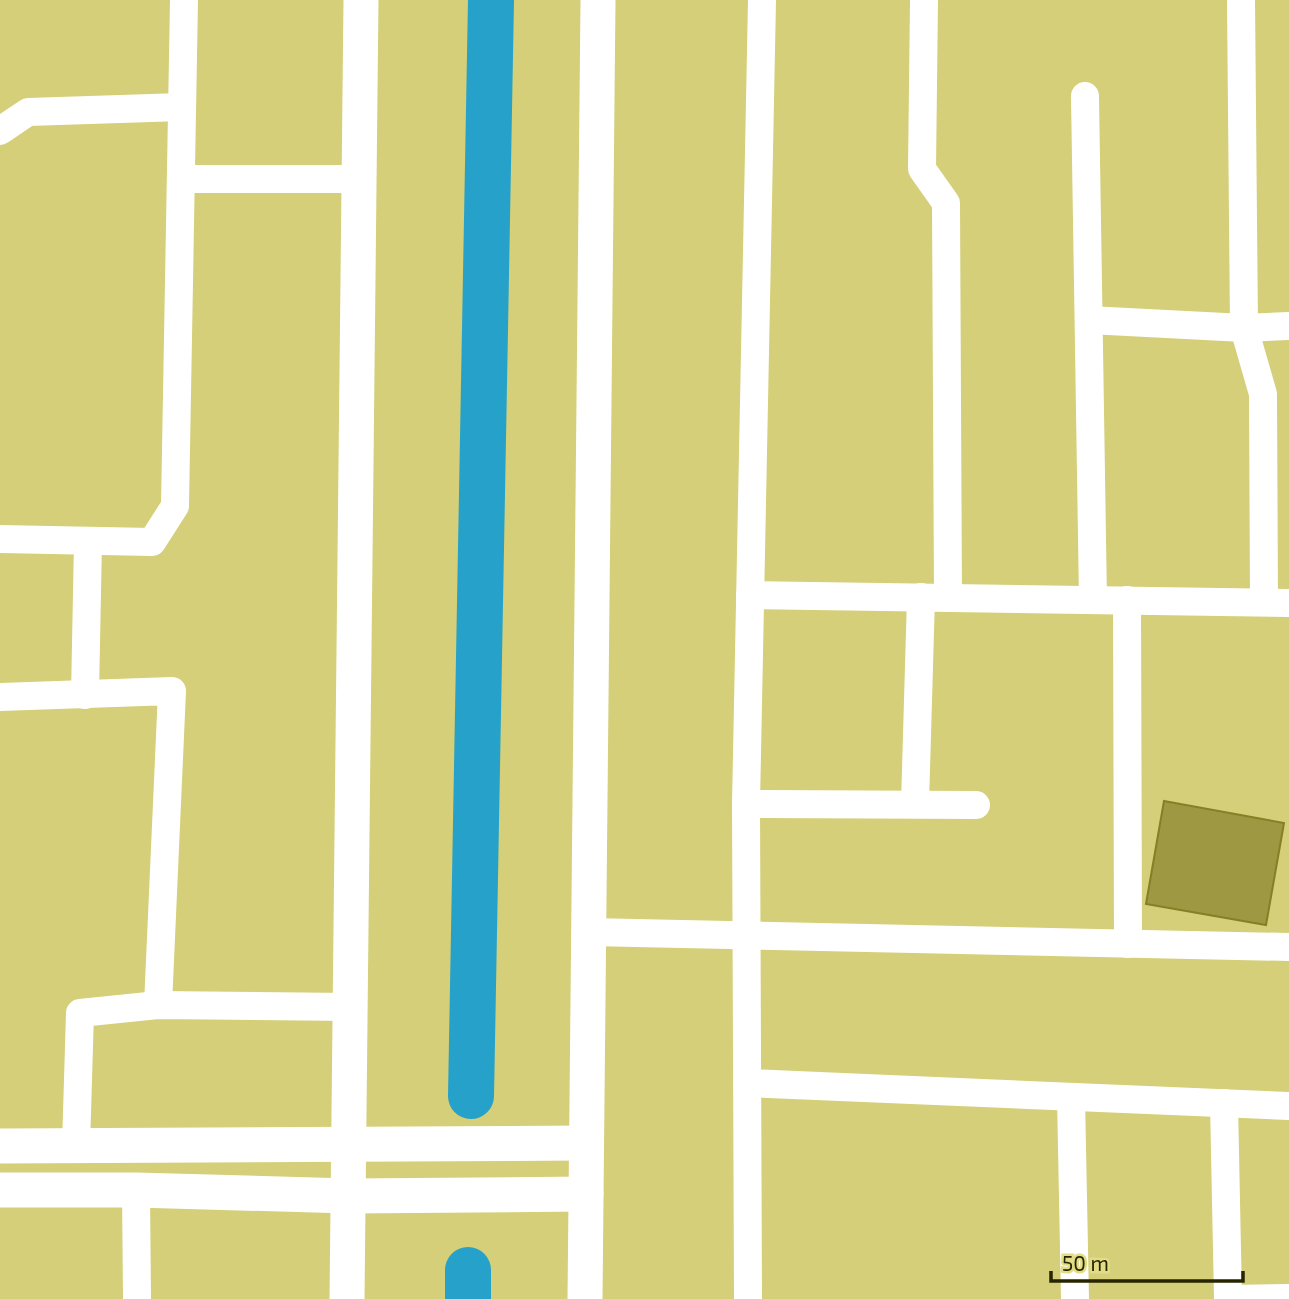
<svg xmlns="http://www.w3.org/2000/svg" width="1289" height="1299" font-family="'Exo 2',sans-serif">
<rect width="100%" height="100%" fill="#d4cf78"/>
<g fill="none" stroke-linecap="round" stroke-linejoin="round">
<g stroke="#26a1c9" stroke-width="46">
<polyline points="471,1096 491,0"/>
<polyline points="468,1299 468,1270"/>
</g>
</g>
<polygon fill="#9e9842" stroke="#857f25" stroke-width="2" points="1164,801 1284,823 1266,925 1146,904"/>
<g fill="none" stroke-linecap="round" stroke-linejoin="round">
<g stroke="#fff" stroke-width="28">
<polyline points="924,0 922,169 946,203 948,598"/>
<polyline points="1241,0 1244,328 1263,394 1264,602"/>
<polyline points="1085,96 1093,600"/>
<polyline points="0,131 28,112 182,107"/>
<polyline points="181,179 359,179"/>
<polyline points="1089,320 1244,328 1289,326"/>
<polyline points="0,539 152,542 175,506 184,0"/>
<polyline points="750,595 1289,603"/>
<polyline points="1127,600 1128,944"/>
<polyline points="85,695 88,541"/>
<polyline points="0,697 172,691 158,1005"/>
<polyline points="746,804 976,805"/>
<polyline points="915,804 921,597"/>
<polyline points="589,932 1289,947"/>
<polyline points="747,1083 1289,1106"/>
<polyline points="1071,1097 1075,1299"/>
<polyline points="1224,1103 1228,1299"/>
<polyline points="76,1146 80,1013 158,1005 351,1007"/>
<polyline points="136,1190 137,1299"/>
<polyline points="748,1299 746,804 762,0"/>
<polyline points="1228,1299 1289,1298"/>
</g>
<g stroke="#fff" stroke-width="35">
<polyline points="0,1146 586,1143"/>
<polyline points="0,1190 136,1190 349,1196 586,1194"/>
<polyline points="347,1299 361,0"/>
<polyline points="585,1299 598,0"/>
</g>
</g>
<path d="M1051 1271v10h192v-10" fill="none" stroke="#272400" stroke-width="3.5"/>
<text x="1062" y="1271" font-size="21" fill="#272400" stroke="#e1dc85" stroke-width="5" paint-order="stroke">50 m</text>
</svg>
